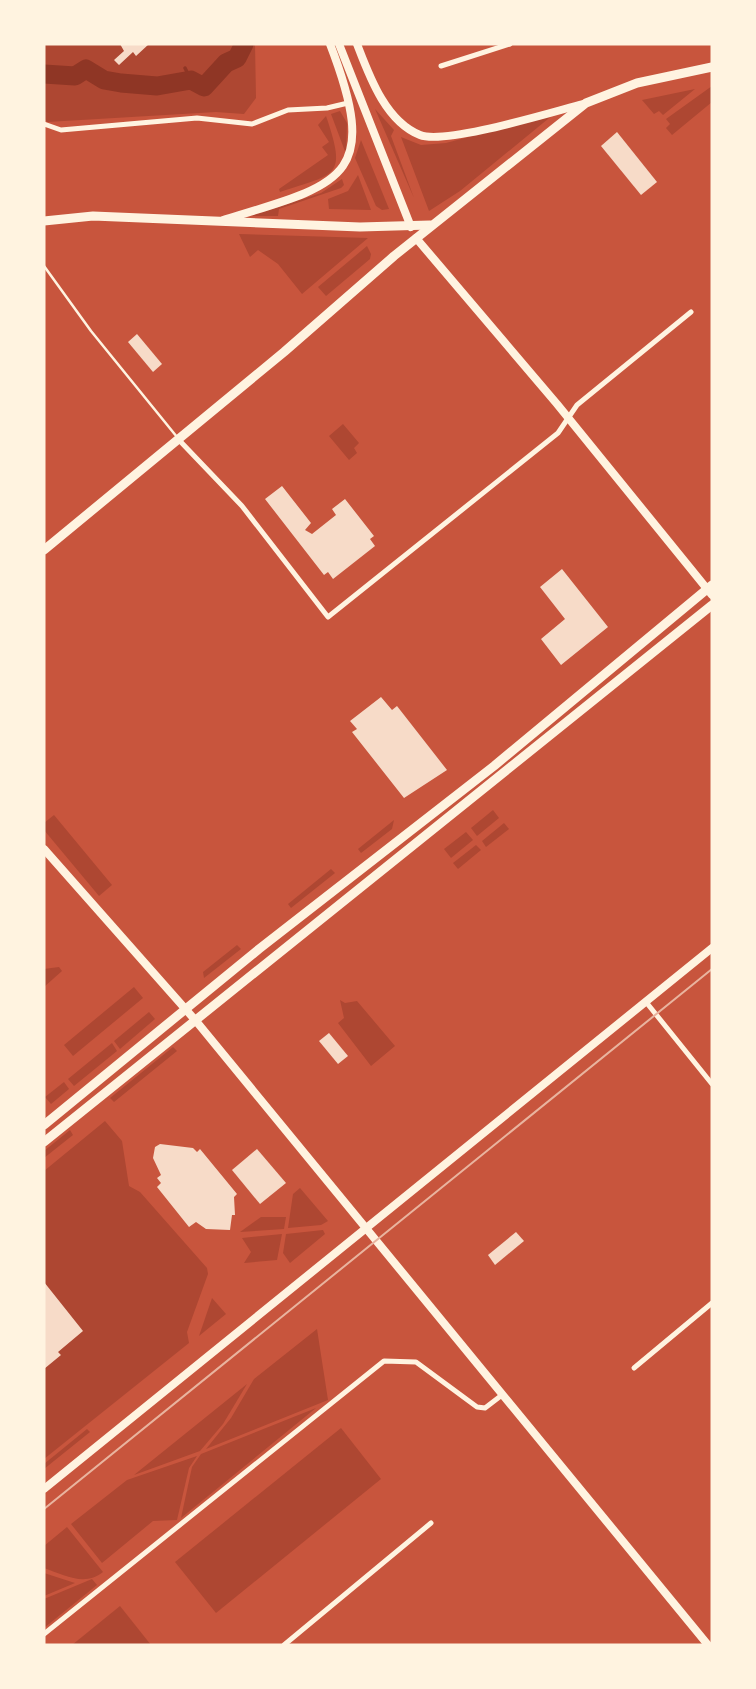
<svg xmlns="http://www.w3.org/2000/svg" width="756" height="1689" font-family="'Work Sans',sans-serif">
<rect width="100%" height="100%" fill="#c8553d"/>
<g fill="#ae4732">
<polygon points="44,44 255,44 256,98 244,114 216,112 47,122 44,118"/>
<polygon points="712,86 712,102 672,135 666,128 670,124 666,119"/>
<polygon points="695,89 663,115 659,111 654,114 642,100"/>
<polygon points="375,109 394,130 391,136 414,198"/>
<polygon points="340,111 347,123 346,154 331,114"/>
<polygon points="554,114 460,191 429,211 401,137 421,145 446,143"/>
<path d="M326,116C347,178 337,173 280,192L279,189L328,155L322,147L329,142L318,125Z"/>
<polygon points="361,140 389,209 382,210 376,206 355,158"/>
<polygon points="358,175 371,210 329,209 328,199 348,191"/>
<polygon points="342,179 344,185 341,188 279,209 278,216 251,216 321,193"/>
<polygon points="239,234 368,238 302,294 278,264 258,250 250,257"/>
<polygon points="367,246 371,254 370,259 326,296 318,287"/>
<polygon points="343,424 359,443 354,448 357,453 349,460 329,436"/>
<polygon points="493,810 499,818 477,836 471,828"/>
<polygon points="54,815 112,885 99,896 44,830 44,823"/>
<polygon points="394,820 392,829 361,853 358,849"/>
<polygon points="504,823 509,829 486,847 482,841"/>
<polygon points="466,832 473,840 451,858 444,849"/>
<polygon points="476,845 481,850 458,869 453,863"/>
<polygon points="331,869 335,873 291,908 288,904"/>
<polygon points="237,945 241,949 204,978 203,972"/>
<polygon points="59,967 62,971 44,987 44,969"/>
<polygon points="134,987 143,998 73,1056 64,1045"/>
<polygon points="340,1000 345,1003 357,1001 395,1046 371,1066 338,1023 344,1018"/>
<polygon points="149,1012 155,1019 120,1049 114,1041"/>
<polygon points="112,1043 117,1051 74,1086 68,1079"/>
<polygon points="173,1047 177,1051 114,1102 110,1098"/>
<polygon points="64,1082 69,1089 51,1104 45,1097"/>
<polygon points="105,1121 122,1141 129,1186 140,1192 207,1268 208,1274 187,1332 189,1343 44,1459 44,1171"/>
<polygon points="70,1130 73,1135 44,1158 44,1151"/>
<polygon points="300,1188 328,1221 321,1225 288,1228 293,1194"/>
<polygon points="261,1217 286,1217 284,1229 240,1232"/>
<polygon points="323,1230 325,1234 290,1263 283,1253 286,1234"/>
<polygon points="282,1234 277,1260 244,1263 251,1252 242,1238"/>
<polygon points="212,1298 226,1314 199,1336"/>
<polygon points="317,1329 328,1400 206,1449 231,1418 254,1379"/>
<polygon points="247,1384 223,1424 200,1451 134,1475"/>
<polygon points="316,1408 181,1518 192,1467 201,1454"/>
<polygon points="341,1428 381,1479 216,1613 175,1562"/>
<polygon points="87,1429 90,1432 44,1469 44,1464"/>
<polygon points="197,1456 189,1468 177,1520 153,1521 102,1563 71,1524 127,1480"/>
<path d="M67,1527L103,1572C85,1587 64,1575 44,1568V1546Z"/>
<polygon points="44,1573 75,1583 44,1596"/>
<polygon points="92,1579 97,1585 44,1628 44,1599"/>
<polygon points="120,1606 151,1645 72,1645"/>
</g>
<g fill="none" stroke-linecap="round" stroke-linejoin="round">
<polyline stroke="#8f3625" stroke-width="3.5" points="185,68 191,80"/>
<polyline stroke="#8f3625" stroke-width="19" points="44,74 75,76 86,69 104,80 121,83 157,86 191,80 204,87 226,63 237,58 244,44"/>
</g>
<g fill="#f7dbc8">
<polygon points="120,44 149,44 136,56 133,52 119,65 114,60 124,51"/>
<polygon points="617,132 657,182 641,195 601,146"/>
<polygon points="137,334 162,364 153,372 128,342"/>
<polygon points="282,486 311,523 305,530 312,534 336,515 332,509 345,499 374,536 370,539 375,546 333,579 328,572 324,575 265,499"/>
<polygon points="562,569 608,627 561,665 541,639 565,619 540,587"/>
<polygon points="381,697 392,710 397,706 447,770 404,798 352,732 357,729 350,721"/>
<polygon points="329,1033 348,1056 338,1064 319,1041"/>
<polygon points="160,1144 193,1148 197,1152 200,1149 237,1194 234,1197 235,1215 232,1215 230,1230 206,1229 196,1222 189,1227 157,1187 161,1183 157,1178 161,1175 153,1158 155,1147"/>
<polygon points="257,1149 286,1183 260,1204 232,1170"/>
<polygon points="516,1232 524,1241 495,1265 488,1255"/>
<polygon points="44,1282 83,1331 58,1352 61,1355 44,1369"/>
</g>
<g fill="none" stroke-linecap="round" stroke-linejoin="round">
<polyline stroke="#fff3e0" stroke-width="2.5" points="44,266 91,331 177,437"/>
<g stroke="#fff3e0" stroke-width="5">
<polyline points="441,66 510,44"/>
<polyline points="44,124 61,130 197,118 252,124 288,110 327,108 348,103"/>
<polyline points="178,439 242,506 328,617 558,433 577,405 691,312"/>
<polyline points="646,1002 712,1084"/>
<polyline points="634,1368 712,1303"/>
<polyline points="44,1634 384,1361 416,1362 477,1407 485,1408 502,1395"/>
<polyline points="284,1645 431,1523"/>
</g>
<g stroke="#fff3e0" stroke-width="8">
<polyline points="339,44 411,227"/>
<path d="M357,44C369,75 385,121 420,135C445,145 552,112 583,104"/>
<path d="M223,220C342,184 382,179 330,44"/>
<polyline points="416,238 557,404 712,595"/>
<polyline points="44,849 196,1021 708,1645"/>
<polyline points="44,1489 712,948"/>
</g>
<g stroke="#fff3e0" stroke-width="9">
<polyline points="44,221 93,216 360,227 430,225"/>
<polyline points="44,550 284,352 394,256 586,103 637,83 712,67"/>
<polyline points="44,1125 259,949 494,766 712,585"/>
<polyline points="44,1142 712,605"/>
</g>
<polyline stroke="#e9b49f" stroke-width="2" points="44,1509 712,969"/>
</g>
<rect width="756" height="1689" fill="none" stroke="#fff3e0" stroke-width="91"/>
</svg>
